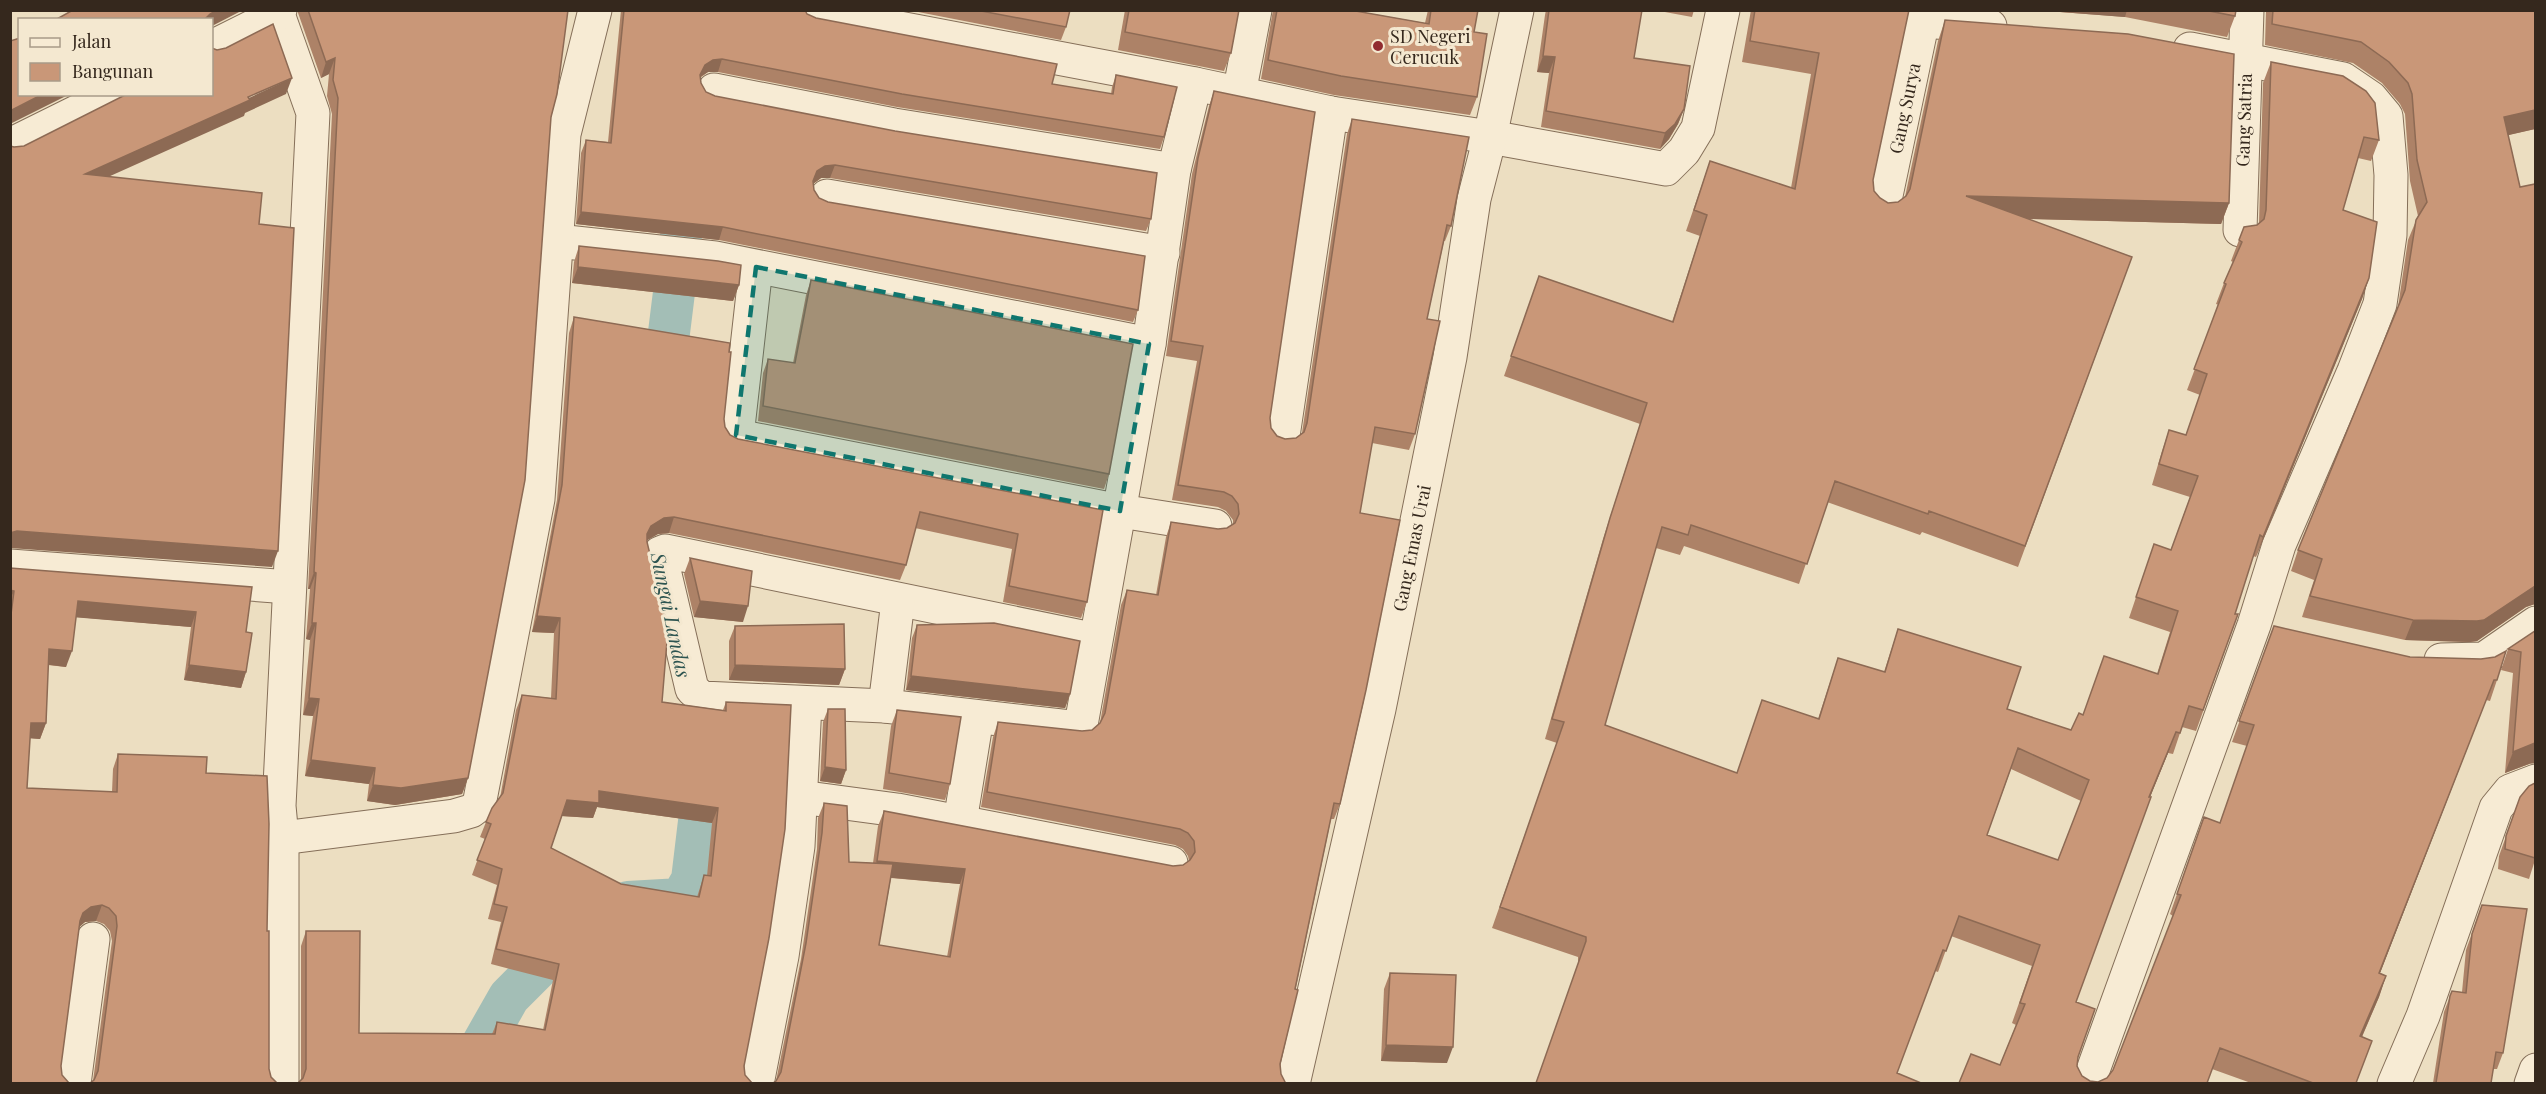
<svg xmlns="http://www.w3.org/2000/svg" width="2546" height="1094" font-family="'Playfair Display',serif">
<rect width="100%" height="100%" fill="#ecdec1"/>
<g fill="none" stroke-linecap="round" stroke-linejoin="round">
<g stroke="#a3beb6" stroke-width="42">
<polyline points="662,389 681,236"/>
<polyline points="628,902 681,899 692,880 706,763"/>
<polyline points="469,1084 471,1064 509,997 572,934"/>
</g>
<defs>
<g id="minor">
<polyline points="280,10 278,14 313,113 279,806 282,838 282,1084"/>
<polyline points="815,12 1195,84 1331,113 1490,137 1666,169 1684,151 1698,128 1723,10"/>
<polyline points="1923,21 1990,26"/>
<polyline points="212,47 278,14"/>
<polyline points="714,90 894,125 1174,170"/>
<polyline points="1239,94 1255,10"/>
<polyline points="10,145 113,94"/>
<polyline points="827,196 1163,253"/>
<path id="s1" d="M1884,205L1925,10"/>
<path id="s2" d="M2240,230L2247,10"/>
<polyline points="557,241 715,258 1149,344"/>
<polyline points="756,267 737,436 1120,511 1215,526"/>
<polyline points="1283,436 1331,113"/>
<polyline points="10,566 289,587"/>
<polyline points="1096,640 665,551 660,553 692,689 702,698 885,706 1079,728 1081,725 1149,344 1174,170 1195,84"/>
<polyline points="2441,660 2484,659 2536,623"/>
<polyline points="885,706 898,601"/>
<polyline points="800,797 897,810 1171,863"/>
<polyline points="960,822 977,717"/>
<polyline points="282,838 454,816 471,811 479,805 538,499 564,134 595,10"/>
<polyline points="74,1084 93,939"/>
<polyline points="757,1084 782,956 798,846 805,703"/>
<path id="s3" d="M1293,1084L1379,709L1450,357L1474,199L1490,137L1517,10"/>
<polyline points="2088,1084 2254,625 2279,545 2354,371 2380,304 2390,235 2391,175 2386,116 2371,98 2343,79 2190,49"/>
<polyline points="2394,1084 2423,1016 2496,808 2510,791 2536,781"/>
<polyline points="2531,1084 2536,1070"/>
</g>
</defs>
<use href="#minor" stroke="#856f59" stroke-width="35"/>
<use href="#minor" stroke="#f7ebd4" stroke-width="33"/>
</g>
<g fill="#ad8267" fill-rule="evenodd">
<polygon points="297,10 568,10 551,117 468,778 462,794 395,805 367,801 369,784 305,776 313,716 303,715 310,640 306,639 310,589 308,589 332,114 327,96 329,74 321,78"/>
<polygon points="621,10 805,10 807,14 816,18 1052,84 1111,94 1112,87 1116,75 1164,137 1160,149 897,107 718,72 708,72 700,78 701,83 706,92 715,96 1151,219 1146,231 830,178 821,178 813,184 814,190 819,198 828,202 1138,310 1133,322 719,240 576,224 581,153 586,140 608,142"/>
<polygon points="908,10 1070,10 1066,27 1061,40"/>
<polygon points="1125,10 1239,10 1231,53 1224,71 1118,50"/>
<polygon points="1273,10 1350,10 1425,23 1428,10 1478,10 1474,32 1477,97 1470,115 1334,95 1261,79"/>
<polygon points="1546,10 1642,10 1634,58 1684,109 1678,124 1669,139 1660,149 1541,127 1549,73 1537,72 1545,15"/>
<polygon points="1654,10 1694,10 1692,17"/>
<path d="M1751,10H1909L1873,180L1874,191L1880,198L1888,203L1898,202L1905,197L1938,41L1945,20L2229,203L2221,224L2028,219L2132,257L2018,567L1922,532L1920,535L1827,502L1799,584L1684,546L1680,555L1656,548L1605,725L1737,773L1818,719L1838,658L1884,672L1898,629L2007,709L2071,730L2083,715L2157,674L2170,632L2129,618L2154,544L2171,550L2190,497L2152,485L2162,451L2169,430L2186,435L2200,395L2187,390L2219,305L2216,304L2224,283L2233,262L2231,261L2239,240L2259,223L2263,83L2271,62L2379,140L2371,161L2358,158L2343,210L2369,278L2362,299L2256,557L2253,556L2235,614H2238L2196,731L2182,727L2173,754L2168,753L2150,797L2076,1002L2078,1057L2077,1066L2082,1076L2090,1081L2098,1082L2107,1078L2113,1070L2173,916L2170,914L2204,817L2220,823L2247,746L2232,742L2274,626L2497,680L2490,701L2486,700L2380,973L2386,976L2379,997L2362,1037L2356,1083H2251L2212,1069L2207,1083H1959L2000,1065L2016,1025L2012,1023L2032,966L1951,936L1938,972L1935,971L1578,962V957L1492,928L1557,743L1545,739L1603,539L1640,424L1504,376L1539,276L1672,322L1700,236L1686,231L1710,161L1791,188L1811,74L1742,62ZM2011,769L2081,801L2058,860L1987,835Z"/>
<polygon points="2034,10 2236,10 2235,16 2227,37 2125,17"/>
<polygon points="2535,10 2535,129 2508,135 2520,187 2535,184 2535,604 2526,607 2477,641 2470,642 2405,640 2302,617 2314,580 2291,571 2298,550 2398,307 2408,240 2418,216 2410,181 2405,114 2400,104 2382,83 2353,63 2265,45 2266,11"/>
<path d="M1214,91L1271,428L1277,436L1285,439L1296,438L1302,433L1347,134L1352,119L1451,226L1445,241H1444L1427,319L1415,434L1409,450L1372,443L1360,513L1340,804L1334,819H1331L1280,1064L1281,1074L776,1081L801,959L817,849L818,818L824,803L849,862L873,863L878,826L884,811L1173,866L1183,865L1189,861L1188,856L1183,849L1175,845L981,807L993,737L998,722L1082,731L1092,730L1100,723L1121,605L1127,590L1156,595L1166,537L1171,522L1218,529L1227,528L1233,524V520L1226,511L1218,507L1172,500L1197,361L1166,356L1192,174L1209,106ZM891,878L960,884L947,957L879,945Z"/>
<polygon points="579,246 739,285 733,301 572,283 574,262"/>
<polygon points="811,280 1109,474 1104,489 758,421 763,373 768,359 793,363 806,295"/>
<path d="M574,317L729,352L724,419L725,427L730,435L738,439L1103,510L1087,602L1081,618L1003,602L1012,549L915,528L906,565L900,580L669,533L658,534L647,540L662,702L723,710L726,702L745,1075L301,1081V946L306,931L359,1033L492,1034L497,1022L543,1030L553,980L491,964L501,922L488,919L497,885L472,875L485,839L480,837L486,822L500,798L516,710L522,695L551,698L554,633L532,632L557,500L569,333ZM597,807L712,823L707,876L704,875L697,897L621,884L551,848L562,816L593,818Z"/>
<polygon points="690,558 743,622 694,617 684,574"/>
<polygon points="10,568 252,587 246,632 246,672 241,688 184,680 191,627 76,617 66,667 48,665 46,723 40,739 30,738 27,788 112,792 113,769 118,754 206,773 267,931 269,1069 271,1077 93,1081 112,941 110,931 104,924 96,921 85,922 79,927 10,1083"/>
<polygon points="917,625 1070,694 1065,708 906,690 912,638"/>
<polygon points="735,626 845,669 839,685 729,680 729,641"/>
<polygon points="2535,631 2529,764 2505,773 2513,673 2501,670 2508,649"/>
<polygon points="828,709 846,770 841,784 820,781 823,722"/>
<polygon points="897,710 950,784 945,800 883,789 891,726"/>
<polygon points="2535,783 2535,860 2529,879 2498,869 2499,856 2520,797"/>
<polygon points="2482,905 2503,1053 2497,1069 2493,1069 2491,1083 2433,1083 2444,1012 2452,991 2462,992 2466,950"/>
<polygon points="1390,973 1447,1063 1381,1061 1384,989"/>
</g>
<g fill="#8d6a54">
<polygon points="217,10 243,10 212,26 212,20 204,20 210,14"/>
<polygon points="2034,10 2127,10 2125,17"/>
<polygon points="1543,56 1555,57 1549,73 1537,72"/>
<polygon points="335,58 329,74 321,78 326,62"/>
<polygon points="722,59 718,72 708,72 700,77 700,75 705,65 713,60"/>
<polygon points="292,78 286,94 245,113 244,116 79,190 85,174"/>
<polygon points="43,94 70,94 10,124 10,111"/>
<polygon points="1684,109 1678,124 1669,139 1660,149 1665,133"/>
<polygon points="2535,110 2535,129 2496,138 2504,117"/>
<polygon points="835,165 830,178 821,178 813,184 813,181 817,171 825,166"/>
<polygon points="1966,196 2229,203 2221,224 1959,217"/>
<polygon points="581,212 723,227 719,240 576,224"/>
<polygon points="578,267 739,285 733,301 572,283"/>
<polygon points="2369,278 2362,299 2256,557 2263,537"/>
<polygon points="674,517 669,533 658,534 646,541 647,534 651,526 664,518"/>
<polygon points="17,531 278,551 272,567 10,548 10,533"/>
<polygon points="314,572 316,573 310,589 308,589"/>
<polygon points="2535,586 2535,604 2526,607 2477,641 2470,642 2405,640 2413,620"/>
<polygon points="10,590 14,591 10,600"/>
<polygon points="78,601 196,612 191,627 72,617"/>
<polygon points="700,601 748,606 743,622 694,617"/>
<polygon points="537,616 560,618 554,633 532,632"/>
<polygon points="312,623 316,623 310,640 306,639"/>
<polygon points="49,649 72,651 66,667 43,664"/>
<polygon points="189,665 246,672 241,688 184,680"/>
<polygon points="735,665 845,669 839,685 729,680"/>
<polygon points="911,676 1070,694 1065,708 906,690"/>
<polygon points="2494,680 2486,700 2372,994 2379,973"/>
<polygon points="309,698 319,699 313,716 303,715"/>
<polygon points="31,723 46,723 40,739 26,738"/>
<polygon points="2176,732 2168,753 2142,817 2149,797"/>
<polygon points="2535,743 2535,763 2529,764 2505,773 2513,752"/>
<polygon points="311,760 375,768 369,784 305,776"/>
<polygon points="825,767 846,770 841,784 820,781"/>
<polygon points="468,778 462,794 395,805 367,801 373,785"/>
<polygon points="599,791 718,808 712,823 597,807 593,818 561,816 567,800"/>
<polygon points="877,861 965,869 960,884 872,876"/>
<polygon points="102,905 96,921 85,922 78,928 83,913 91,907"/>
<polygon points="2386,976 2379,997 2353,1057 2360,1036"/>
<polygon points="1386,1045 1453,1047 1447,1063 1381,1061"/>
</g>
<g fill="#c99778" stroke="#8d6a54" stroke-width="1.5" fill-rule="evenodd">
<polygon points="73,10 217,10 210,14 204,20 55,20"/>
<polygon points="308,10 568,10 557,94 551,117 525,480 468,778 401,788 373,785 375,768 311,760 319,699 309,698 316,623 312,623 316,573 314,572 338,98 333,80 335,58 326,62"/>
<polygon points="624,10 805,10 807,14 816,18 1057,64 1052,84 1113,94 1116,75 1177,87 1164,137 902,94 722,59 713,60 705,65 700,75 701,83 706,92 715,96 895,131 1157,173 1151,219 835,165 825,166 817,171 813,181 814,190 819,198 828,202 1145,256 1138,310 723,227 581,212 586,140 611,143"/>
<polygon points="976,10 1070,10 1066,27"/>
<polygon points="1129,10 1239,10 1231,53 1125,32"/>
<polygon points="1277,10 1350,10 1429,24 1431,10 1478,10 1474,32 1487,34 1477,97 1341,76 1268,60"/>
<polygon points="1549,10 1642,10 1634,58 1690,66 1684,109 1675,124 1665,133 1546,111 1555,57 1543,56"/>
<path d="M1755,10H1909L1873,180L1874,191L1880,198L1888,203L1898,202L1906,196L1910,189L1945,20L2128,34L2234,54L2229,203L1966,196L2132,257L2025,546L1929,511L1928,514L1835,481L1807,564L1691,525L1688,535L1662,527L1605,725L1737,773L1762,700L1819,719L1838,658L1885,672L1898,629L2021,667L2007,709L2071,730L2079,713L2083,715L2104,656L2158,674L2178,611L2136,597L2154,544L2171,550L2198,476L2159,464L2169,430L2186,435L2207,374L2194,369L2226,284L2224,283L2242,242L2239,240L2244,227L2257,225L2264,219L2266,210L2271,62L2343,76L2366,91L2375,103L2379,140L2364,137L2343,210L2377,222L2369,278L2263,537L2260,535L2235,614H2238L2203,710L2189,706L2180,733L2176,732L2149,797H2151L2076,1002L2095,1009L2078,1057L2077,1066L2082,1076L2090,1081L2098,1082L2107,1078L2113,1070L2181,895L2177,894L2204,817L2220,823L2254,725L2239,721L2274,626L2410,657L2481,659L2495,657L2506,651L2497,680H2494L2379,973L2386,976L2360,1036L2372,1041L2356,1083H2313L2220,1048L2207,1083H1959L1971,1054L2000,1065L2025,1004L2020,1003L2040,945L1959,916L1946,951L1943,950L1897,1073L1921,1083H1536L1586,941V937L1500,907L1564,722L1552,719L1610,518L1647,403L1511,356L1539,276L1673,322L1707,215L1694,210L1710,161L1795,189L1819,53L1750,41ZM2018,748L2089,780L2058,860L1987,835Z"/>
<polygon points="2204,10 2236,10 2235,16"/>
<polygon points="2273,10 2535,10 2535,110 2504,117 2520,187 2535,184 2535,586 2484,620 2477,621 2413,620 2310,596 2322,559 2298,550 2405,290 2416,220 2427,202 2417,160 2412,94 2408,83 2389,62 2361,42 2272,24"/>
<polygon points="273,24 292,78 248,97 250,100 85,174 262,193 259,224 294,228 278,551 17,531 10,533 10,146 14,147 24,146 127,94 212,94 212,48 217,50 226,48"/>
<polygon points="20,38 20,94 43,94 10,111 10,41"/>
<polygon points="1214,91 1315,112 1270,418 1271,428 1277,436 1285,439 1296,438 1304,432 1307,423 1352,119 1469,137 1451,226 1447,225 1427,319 1440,321 1415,434 1375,427 1360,513 1400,520 1366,690 1340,804 1334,803 1295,989 1298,990 1280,1064 1281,1074 1285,1082 1285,1083 773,1083 776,1081 781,1072 806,943 822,833 824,803 847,806 849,862 893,864 879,945 950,957 965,869 877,861 884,811 1173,866 1183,865 1190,860 1195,852 1194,841 1188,833 1180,829 987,792 998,722 1082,731 1092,730 1100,723 1105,713 1127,590 1158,595 1171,522 1218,529 1227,528 1235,523 1239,514 1238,504 1232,496 1224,492 1178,485 1203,346 1171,341 1198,158"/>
<polygon points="579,246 718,261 741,265 739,285 578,267"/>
<polygon points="811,280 1133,344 1109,474 763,406 768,359 795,363"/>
<path d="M574,317L730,343L729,352H731L724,419L725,427L730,435L738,439L1103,510L1087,602L1009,586L1018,534L920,512L906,565L674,517L664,518L651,526L647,534V542L668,629L662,702L726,711V702L791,705L785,829L769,938L744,1066L745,1075L752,1083H298L303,1078L306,1069V931H360L359,1033L495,1034L497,1022L545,1030L559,964L496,949L507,907L494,904L502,869L477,860L491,824L486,822L492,808L503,793L522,695L556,699L560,618L537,616L562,485ZM599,791L718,808L711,876L704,875L699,897L621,884L551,848L567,800L599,803Z"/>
<polygon points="690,558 752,571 748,606 700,601"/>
<polygon points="10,568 252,587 246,632 252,633 246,672 189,665 196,612 78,601 72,651 49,649 46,723 31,723 27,788 117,792 118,754 207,757 206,773 267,776 269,824 267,931 269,931 269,1069 271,1077 277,1083 90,1083 94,1080 98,1071 117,926 116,916 109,908 102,905 91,907 83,913 80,921 61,1066 62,1075 69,1083 10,1083 10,622 14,591 10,590"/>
<polygon points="994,623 1080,641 1070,694 911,676 917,625"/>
<polygon points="844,624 845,669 735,665 735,626"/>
<polygon points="2535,631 2535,743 2513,752 2521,652 2508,649"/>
<polygon points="828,709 845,709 846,770 825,767"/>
<polygon points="897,710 961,717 950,784 889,773"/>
<polygon points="2535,783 2535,858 2505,849 2506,836 2520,797 2529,786"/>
<polygon points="2482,905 2527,909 2503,1053 2496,1052 2491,1083 2436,1083 2450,996 2452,991 2466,993 2472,934"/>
<polygon points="1390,973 1456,975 1453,1047 1386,1045"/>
</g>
<path fill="#0f766e" fill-opacity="0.2" stroke="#0f766e" stroke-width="4.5" stroke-dasharray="12 8" stroke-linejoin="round" d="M756,267L1149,344L1120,511L736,435Z"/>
<circle fill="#912c30" stroke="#f4e8d0" stroke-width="2" cx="1378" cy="46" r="6"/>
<g text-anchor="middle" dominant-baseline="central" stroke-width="6" stroke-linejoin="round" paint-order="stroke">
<g font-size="18" fill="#35281d" stroke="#f4e8d0" text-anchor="start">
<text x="1390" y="36">SD Negeri<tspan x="1390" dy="21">Cerucuk</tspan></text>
</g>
<g font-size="18" fill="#35281d" stroke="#f4e8d0">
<text stroke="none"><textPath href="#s1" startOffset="99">Gang Surya</textPath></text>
<text stroke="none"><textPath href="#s2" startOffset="110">Gang Satria</textPath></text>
<text stroke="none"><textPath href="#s3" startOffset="549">Gang Emas Urai</textPath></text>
</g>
<g font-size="20" font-style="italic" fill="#2d5450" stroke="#f4e8d0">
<text transform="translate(672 615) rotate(78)">Sungai Landas</text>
</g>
</g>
<rect width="2546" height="1094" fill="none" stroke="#35281d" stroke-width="24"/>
<rect x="18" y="18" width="195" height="78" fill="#f4e8d0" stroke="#a89b88" stroke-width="1.5"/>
<rect x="30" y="38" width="30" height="9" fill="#f7ebd4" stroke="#a89b88" stroke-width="1.5"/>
<text x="72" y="48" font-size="18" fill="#35281d">Jalan</text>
<rect x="30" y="63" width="30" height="18" fill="#c99778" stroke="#a89b88" stroke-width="1.5"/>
<text x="72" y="78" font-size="18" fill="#35281d">Bangunan</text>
</svg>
